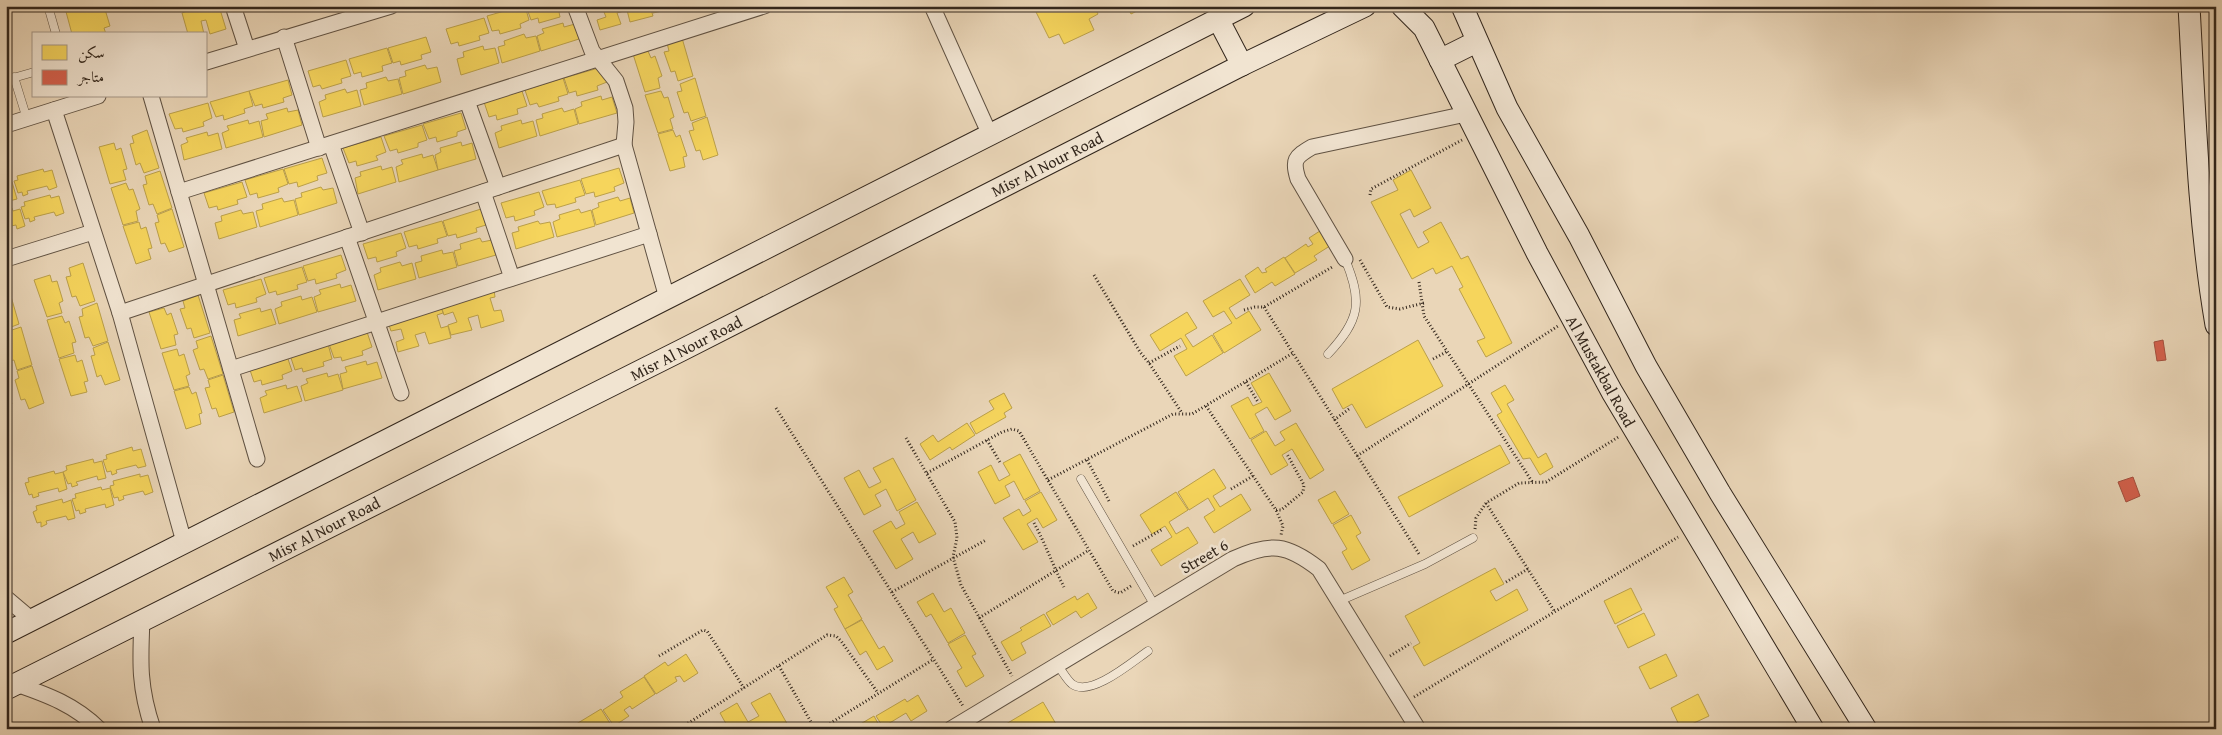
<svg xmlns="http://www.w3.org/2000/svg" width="2222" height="735" font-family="'Gentium Book Plus',Amiri,serif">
<rect width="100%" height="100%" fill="#ead6b8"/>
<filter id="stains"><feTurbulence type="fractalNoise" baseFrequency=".004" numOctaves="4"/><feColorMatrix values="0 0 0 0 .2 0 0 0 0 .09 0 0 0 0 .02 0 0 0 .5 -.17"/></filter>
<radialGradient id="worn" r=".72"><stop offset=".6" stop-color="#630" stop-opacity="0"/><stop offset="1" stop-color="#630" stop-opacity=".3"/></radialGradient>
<g fill="#f6d55c" stroke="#bba049">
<polygon points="69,6 81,6 82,9 90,6 104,6 110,26 104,28 106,34 111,34 72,34 65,8"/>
<polygon points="185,6 219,6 226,29 210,34 206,20 201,21 204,34 188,34 182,13 187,11"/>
<polygon points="522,6 525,6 529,20 520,24 521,28 500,34 499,30 492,31 487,16"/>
<polygon points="526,6 568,6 569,9 559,12 560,17 539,23 538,18 531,20"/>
<polygon points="592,6 650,6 653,16 630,22 627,10 617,13 621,24 600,30 597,20 606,17 602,7 593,10"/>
<polygon points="651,6 673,6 674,8 653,13"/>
<polygon points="1033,6 1094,6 1098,14 1089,19 1094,30 1064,44 1059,34 1049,38"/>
<polygon points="1127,6 1147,6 1131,14"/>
<polygon points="484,18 489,33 479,36 480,40 459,46 458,42 451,44 446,29"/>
<polygon points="563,23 564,27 575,24 579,39 541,51 537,36 544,33 542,29"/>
<polygon points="524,34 526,38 536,36 540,51 502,63 498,47 505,45 504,41"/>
<polygon points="426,37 431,52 421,55 422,59 401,65 400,61 393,63 388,48"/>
<polygon points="682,38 693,76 678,81 675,71 671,72 664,52 669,51 667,43"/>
<polygon points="483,46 484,50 495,48 499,63 461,75 457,59 464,57 463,52"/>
<polygon points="387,48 392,63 382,66 383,71 362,77 361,72 354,74 349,59"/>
<polygon points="648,51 651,58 655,56 662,76 658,78 660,88 645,92 633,54"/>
<polygon points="346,60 351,76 341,79 342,83 322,89 320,85 313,87 308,71"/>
<polygon points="425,65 427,69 437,67 441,82 403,94 399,78 406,76 405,71"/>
<polygon points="602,67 607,82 597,86 598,90 577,96 576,91 569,93 564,78"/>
<polygon points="386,77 388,81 398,79 402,94 364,105 360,90 367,88 366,83"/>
<polygon points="563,78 568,94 558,97 559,101 539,107 537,103 530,105 525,90"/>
<polygon points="695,78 706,116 691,121 688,112 684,113 677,92 682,91 680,84"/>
<polygon points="288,80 292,95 283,98 284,102 263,108 262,104 255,106 249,91"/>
<polygon points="345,89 347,93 357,90 361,106 323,117 319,102 326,99 325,95"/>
<polygon points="249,91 253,106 244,109 245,113 224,120 223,115 216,117 210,102"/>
<polygon points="522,91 527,106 517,109 518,114 497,120 496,115 489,117 484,102"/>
<polygon points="661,91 664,98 668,97 674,117 670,119 673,129 658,133 645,95"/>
<polygon points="601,96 602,100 612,97 617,113 579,124 575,109 582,106 581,102"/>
<polygon points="208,103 212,118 203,122 204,126 183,132 182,128 175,129 169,114"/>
<polygon points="287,108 288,112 298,110 302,125 264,137 261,121 268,119 266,114"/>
<polygon points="562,108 564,112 574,109 578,124 540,136 536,120 543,118 542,114"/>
<polygon points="461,113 466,129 457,132 457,136 437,142 436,137 429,139 423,124"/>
<polygon points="707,117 718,155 703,160 700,150 696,151 689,131 694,130 692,123"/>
<polygon points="248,120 249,124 259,121 263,137 226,148 222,133 229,130 227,126"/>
<polygon points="521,120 522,124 533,121 537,136 499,148 495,133 502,130 501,126"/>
<polygon points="422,125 427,140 418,143 418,147 398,153 397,149 390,151 384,136"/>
<polygon points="147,130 159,168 144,173 140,163 136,165 130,144 134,143 132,136"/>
<polygon points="673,130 676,137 680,135 687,156 683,157 685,167 670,171 658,134"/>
<polygon points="207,132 208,136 218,133 222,149 184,160 181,145 188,142 186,138"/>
<polygon points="381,137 386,152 376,156 378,160 357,166 356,161 349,163 343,148"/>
<polygon points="461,142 462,146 472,143 476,159 438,170 435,155 441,152 440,148"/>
<polygon points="114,143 116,150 121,148 127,169 123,170 126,180 110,184 99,147"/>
<polygon points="422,154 423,158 433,155 438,170 399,182 396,167 403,164 401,160"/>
<polygon points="322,158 327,173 317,176 318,180 298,187 297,182 289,184 284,169"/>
<polygon points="381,166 382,170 392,167 396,182 358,194 355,178 361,176 360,172"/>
<polygon points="619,168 624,183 614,187 615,191 595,197 594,192 586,194 581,179"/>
<polygon points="43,169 44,172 52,170 57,187 49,190 47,186 27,191 28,194 23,196 22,192 18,193 14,181 18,180 17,176"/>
<polygon points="283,169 288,184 278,188 279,192 258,198 257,193 250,195 245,180"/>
<polygon points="1411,170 1431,208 1414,217 1410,209 1400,214 1418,248 1429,242 1423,232 1441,222 1461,259 1468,256 1512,343 1486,357 1477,341 1485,338 1459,289 1463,287 1452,266 1436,274 1433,268 1412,279 1371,202 1398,190 1393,180"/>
<polygon points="160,171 172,208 157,214 153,204 149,205 143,185 147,184 145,176"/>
<polygon points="580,180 585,195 575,198 576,202 556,208 555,204 547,205 542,191"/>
<polygon points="12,182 17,199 9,201 6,198 6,183"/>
<polygon points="242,182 247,197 237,200 238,204 218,210 217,206 209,208 204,193"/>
<polygon points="126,183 129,190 133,189 140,209 136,211 138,221 123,225 111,188"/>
<polygon points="321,187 323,190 333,188 337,203 299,215 295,199 302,197 301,193"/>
<polygon points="539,192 544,207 534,211 535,215 515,221 514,216 506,218 501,203"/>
<polygon points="50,195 51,198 59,196 64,213 56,216 54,212 34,217 35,220 30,222 29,218 25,219 21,207 25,206 24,202"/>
<polygon points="618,197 620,201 630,198 634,213 596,225 592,210 599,207 598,203"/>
<polygon points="282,198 284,202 294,200 298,215 260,227 256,211 263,209 262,204"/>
<polygon points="12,208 13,211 20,209 25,226 17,229 16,225 6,227 6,209"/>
<polygon points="172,209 184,247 169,252 165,243 161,244 155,223 159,222 157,215"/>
<polygon points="481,209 486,225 476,228 477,232 457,238 456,234 448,236 443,221"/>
<polygon points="579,209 581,213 591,210 595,226 557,237 553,222 560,219 559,215"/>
<polygon points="241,210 243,214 253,212 257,227 219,239 215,223 222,221 221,216"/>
<polygon points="442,221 447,236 437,239 438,243 418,249 417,245 409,247 404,232"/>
<polygon points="538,221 540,224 550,222 554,237 516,249 512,233 519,231 518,227"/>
<polygon points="139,222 141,229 146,227 152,248 148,249 151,259 136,264 123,226"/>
<polygon points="1323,229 1333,244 1314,256 1317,260 1295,273 1285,258 1306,244 1308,247 1313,244 1309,238"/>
<polygon points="401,233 406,248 396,252 397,256 377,262 376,257 368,259 363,244"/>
<polygon points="480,238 482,242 492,240 496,255 458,266 454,251 461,249 460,244"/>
<polygon points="442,250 443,254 453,252 457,267 419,278 415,263 422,261 421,256"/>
<polygon points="341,255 346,270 336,274 337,278 316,284 315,279 308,281 303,266"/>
<polygon points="1284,257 1295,274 1275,286 1272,282 1255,293 1245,276 1258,267 1262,273 1267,272 1265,269"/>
<polygon points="400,262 402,266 412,263 416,279 378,290 374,275 381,272 380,268"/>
<polygon points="83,263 95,301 80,306 76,296 72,297 66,277 71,276 69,268"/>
<polygon points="302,267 307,282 297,285 298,289 277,295 276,291 269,293 264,278"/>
<polygon points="50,275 52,282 57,281 63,301 59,303 62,313 47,317 34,280"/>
<polygon points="261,279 266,294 256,298 257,302 236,308 235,303 228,305 223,290"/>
<polygon points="1240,279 1250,295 1229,308 1236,319 1249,311 1261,330 1224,353 1213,334 1232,323 1224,311 1213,317 1203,301"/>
<polygon points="340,284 341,288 351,285 356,301 318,312 314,297 321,294 319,290"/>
<polygon points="8,286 19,324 6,329 6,287"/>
<polygon points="494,290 495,297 490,298 494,311 501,310 504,321 481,328 478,315 468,318 472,330 451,335 448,325 457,322 453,312 444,315 441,306"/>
<polygon points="198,295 210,333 194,338 191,328 187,329 180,309 185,308 183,301"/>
<polygon points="301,296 302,300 312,297 317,312 279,324 275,309 282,306 281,302"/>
<polygon points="97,303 108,341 93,346 89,337 85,338 79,317 83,316 82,309"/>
<polygon points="441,307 443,313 437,315 441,328 448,326 451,338 429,344 425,332 415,335 419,346 398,352 396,342 404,339 401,329 391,331 388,322"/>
<polygon points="164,308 167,315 171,313 178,334 174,335 176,345 161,349 149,312"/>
<polygon points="260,308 261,312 271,309 276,324 238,336 234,320 241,318 239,314"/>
<polygon points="1187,312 1197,328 1185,335 1193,347 1212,335 1223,353 1186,376 1174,356 1187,349 1181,338 1160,351 1150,335"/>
<polygon points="62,316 65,323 69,321 76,342 72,343 74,353 59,358 47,320"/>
<polygon points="21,327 32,365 17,370 14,360 10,361 6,351 6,332"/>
<polygon points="367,332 372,347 362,351 363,355 342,361 341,357 334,358 329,344"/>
<polygon points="211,336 223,374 208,379 204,369 200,370 193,350 198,348 196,341"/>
<polygon points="1418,340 1443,386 1366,428 1352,404 1343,409 1332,389"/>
<polygon points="108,342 120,380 105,385 101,375 97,377 91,356 95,355 93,348"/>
<polygon points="328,344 332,359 323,362 324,366 303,372 302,368 295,370 290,355"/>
<polygon points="177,349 179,356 184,354 190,374 186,376 189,386 174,390 162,353"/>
<polygon points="75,355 77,362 82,360 88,381 84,382 87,392 71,396 59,359"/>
<polygon points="287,356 292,371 282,375 283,379 262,385 261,380 254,382 249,367"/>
<polygon points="366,361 367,365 377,362 382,378 343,389 340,374 347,372 345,367"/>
<polygon points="32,366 44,403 29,409 25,399 21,400 15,380 19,378 17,371"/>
<polygon points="327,373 328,377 338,374 343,390 305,401 301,386 308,383 306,379"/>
<polygon points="1269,373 1291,411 1275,420 1267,407 1255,414 1264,431 1250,439 1231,406 1248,397 1253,406 1262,402 1251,383"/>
<polygon points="223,375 234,412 219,417 216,408 212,409 205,388 210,387 208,380"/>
<polygon points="6,385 12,404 8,406 11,415 6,417"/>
<polygon points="286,385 287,389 297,386 302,401 264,413 260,398 267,395 265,391"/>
<polygon points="1505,385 1514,400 1507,404 1538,458 1546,453 1553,467 1540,475 1530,458 1523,459 1497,415 1502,412 1491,393"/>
<polygon points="189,387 192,394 196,392 202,413 199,414 201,424 186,429 174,391"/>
<polygon points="1004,393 1012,408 1004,413 1006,417 976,434 970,423 994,409 989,401"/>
<polygon points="967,423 975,435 952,450 950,447 930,460 920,444 933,435 938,442"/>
<polygon points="1296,423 1324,470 1310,479 1292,449 1282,455 1288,465 1271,475 1251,440 1266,431 1275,446 1285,440 1280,432"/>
<polygon points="1500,445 1510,463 1409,517 1398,497"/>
<polygon points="132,447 133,451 141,449 146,466 138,468 136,465 116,470 117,473 112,475 111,471 107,472 103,460 107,459 106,455"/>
<polygon points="1020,454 1040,491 1024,500 1014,481 1005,486 1010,496 995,504 978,472 991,465 999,481 1010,475 1003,463"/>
<polygon points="893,458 916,500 897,511 886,489 875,495 881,506 864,515 844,478 859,470 869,488 881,482 873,468"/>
<polygon points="93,459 94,463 102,461 106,478 98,480 97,476 76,482 78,485 72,487 71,483 68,484 63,472 67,470 66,466"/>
<polygon points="1214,469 1226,488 1213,496 1220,507 1241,494 1251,510 1214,533 1204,517 1215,510 1208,498 1189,510 1178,492"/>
<polygon points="54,471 55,474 63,472 67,489 59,492 58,488 38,493 39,496 33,498 32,494 29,495 25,483 29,482 28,478"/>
<polygon points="140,474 140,477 148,475 153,492 145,495 143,491 123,496 124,499 119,501 118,497 114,498 110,486 114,485 113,481"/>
<polygon points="101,487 102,490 110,488 114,505 106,508 105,504 85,509 86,512 80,514 79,510 76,511 72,499 76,498 75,494"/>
<polygon points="1335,491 1349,514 1332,524 1318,500"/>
<polygon points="1041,492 1057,520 1043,528 1037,518 1027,524 1038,542 1023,550 1003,518 1019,509 1023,516 1031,511 1025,501"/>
<polygon points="1176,492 1188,510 1169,522 1176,534 1188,527 1198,543 1161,566 1151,550 1172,537 1165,526 1152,534 1140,515"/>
<polygon points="62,499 63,503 71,500 75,518 68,520 66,516 46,521 47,524 41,527 41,522 37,523 33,512 37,510 36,506"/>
<polygon points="917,502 936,534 919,543 913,532 901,539 913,559 896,569 873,531 891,521 896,529 905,524 899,512"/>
<polygon points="1351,515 1361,533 1356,536 1370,560 1352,570 1342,552 1347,549 1333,525"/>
<polygon points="1495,568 1504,584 1490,591 1496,601 1517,589 1528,610 1424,666 1413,647 1420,643 1405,616"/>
<polygon points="844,577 853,592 848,595 862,619 845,629 834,609 838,607 826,587"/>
<polygon points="1631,588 1642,610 1615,624 1604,601"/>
<polygon points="933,593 944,612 951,608 965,633 948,643 931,614 926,617 917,602"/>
<polygon points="1088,593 1097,608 1081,618 1076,611 1053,625 1046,613 1075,596 1077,600"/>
<polygon points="1644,613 1655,635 1628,648 1617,626"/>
<polygon points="1044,614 1051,626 1021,643 1026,653 1012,661 1001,642 1022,630 1020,628"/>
<polygon points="862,620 879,649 884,646 893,661 877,670 866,651 860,655 845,629"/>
<polygon points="965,635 976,654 972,656 984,676 966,687 957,671 962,668 948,644"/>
<polygon points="686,654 698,673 684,682 680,676 675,677 677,681 656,694 644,676 665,662 668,666"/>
<polygon points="1666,654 1677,676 1650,689 1639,667"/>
<polygon points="644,677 655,694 632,709 630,706 624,710 629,716 614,726 603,710 623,697 620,692"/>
<polygon points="770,693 790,729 768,729 765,724 756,729 729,729 720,713 737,703 748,722 759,716 751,703"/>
<polygon points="1698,694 1709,716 1681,729 1671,708"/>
<polygon points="918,695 927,711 911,721 906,713 883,727 876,716 905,699 907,702"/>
<polygon points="1043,702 1059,729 1009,729 1006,724"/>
<polygon points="601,709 611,725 605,729 568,729"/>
<polygon points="874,716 881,729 852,729"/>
</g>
<g fill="#d6604d" stroke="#a54f3e">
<polygon points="2163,340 2166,360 2157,361 2154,342"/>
<polygon points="2133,477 2140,496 2126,502 2118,482"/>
</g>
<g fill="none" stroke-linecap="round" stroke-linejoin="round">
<defs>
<g id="lane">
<polyline points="48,6 56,34"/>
<polyline points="14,77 27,119"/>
<polyline points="6,80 34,72"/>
<path d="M1328,354C1360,320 1363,302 1345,259"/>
<polyline points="1081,479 1155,606"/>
<polyline points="1339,601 1425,564 1473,538"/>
<path d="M1057,665C1062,670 1066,679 1072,684C1090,698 1132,662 1148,651"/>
</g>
<g id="street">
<polyline points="233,6 247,49"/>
<polyline points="575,6 592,51 616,81 625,108 626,122 624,145 667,298"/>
<polyline points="932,6 990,135"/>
<polyline points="284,37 319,148"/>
<polyline points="206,62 391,6"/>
<polyline points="151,96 257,459"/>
<polyline points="467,101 498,187"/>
<polyline points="54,110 120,313 184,542"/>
<polyline points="6,125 98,96"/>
<polyline points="331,144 362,233"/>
<polyline points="179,192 764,6"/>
<polyline points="483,192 512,278"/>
<polyline points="347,237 401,393"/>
<polyline points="6,259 93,232"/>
<path d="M1345,259L1298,179C1292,160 1295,157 1312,147L1466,114"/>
<polyline points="120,313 624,145"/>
<polyline points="231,369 649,234"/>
<polyline points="6,598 32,620"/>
<path d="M142,620C140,663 139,688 153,729"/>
<path d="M16,684C48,695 75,705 99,729"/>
<path d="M951,729L1233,559C1271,542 1287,544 1319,569L1418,729"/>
</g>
<g id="secondary">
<polyline points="1402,6 1424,28 1537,253 1612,392 1813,729"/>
<polyline points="1462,6 1507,108 1579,236 1646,366 1720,493 1866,729"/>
<path d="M2189,6C2195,113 2198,220 2216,325"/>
<polyline points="1218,19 1242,65"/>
<polyline points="1440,60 1476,42"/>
<polyline points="6,633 1244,6"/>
<polyline points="6,689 682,350 1242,65 1365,6"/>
</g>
</defs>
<use href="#lane" stroke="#605243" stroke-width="9"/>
<use href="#street" stroke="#605243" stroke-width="17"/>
<use href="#secondary" stroke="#32261c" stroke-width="23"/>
<g stroke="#32261c" stroke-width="3" stroke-dasharray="1 2.5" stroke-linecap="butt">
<polyline points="1370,195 1371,189 1462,140"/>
<polyline points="1360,260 1387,307 1400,309 1424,303"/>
<polyline points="1094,275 1140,352 1149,363 1182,413"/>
<polyline points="1419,282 1424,316 1533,483"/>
<polyline points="1264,307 1419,554"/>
<polyline points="1244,310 1255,307 1264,307 1334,266"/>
<polyline points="1433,359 1448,351"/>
<polyline points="1149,363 1180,346"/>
<polyline points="1246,382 1258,402"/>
<polyline points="1206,406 1276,510 1283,526 1281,535"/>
<polyline points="776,408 963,706"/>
<polyline points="1334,420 1349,409"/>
<polyline points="906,438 955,522 957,538 953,557 961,585 1012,676"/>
<polyline points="987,440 1001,464"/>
<polyline points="1357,456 1558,326"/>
<polyline points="1087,460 1109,501"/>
<polyline points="927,473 1002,432 1012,429 1019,431 1113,591 1120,593 1131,586"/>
<polyline points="1048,480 1173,414 1192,414 1293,353"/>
<polyline points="1231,489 1253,476"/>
<polyline points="1486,503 1555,612"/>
<polyline points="1276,510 1281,510 1303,492 1304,485 1287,454"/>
<path d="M1034,523C1046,545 1053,566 1064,587"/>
<polyline points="1475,529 1476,518 1486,503 1519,483 1546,482 1620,436"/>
<polyline points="1133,546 1163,529"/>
<polyline points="1506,582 1528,569"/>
<polyline points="892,592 986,540"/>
<polyline points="979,618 1089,550"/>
<polyline points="659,656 703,630 707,631 744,688"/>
<polyline points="1390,656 1411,643"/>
<polyline points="779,666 815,729"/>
<polyline points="1414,697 1678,537"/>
<polyline points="679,729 827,635 836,636 841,641 878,693"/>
<polyline points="821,729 934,659"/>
</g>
<use href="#lane" stroke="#f1e4d1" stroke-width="8"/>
<use href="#street" stroke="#f1e4d1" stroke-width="15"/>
<use href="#secondary" stroke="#f1e4d1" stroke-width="21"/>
</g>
<g text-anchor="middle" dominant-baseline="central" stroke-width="5" stroke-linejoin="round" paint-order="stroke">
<g font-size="16" fill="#32261c" stroke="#f1e4d1">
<text transform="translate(1047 164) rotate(-27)">Misr Al Nour Road</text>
<text transform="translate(686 348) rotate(-27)">Misr Al Nour Road</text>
<text transform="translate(1601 371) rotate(61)">Al Mustakbal Road</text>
<text transform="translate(324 529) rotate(-27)">Misr Al Nour Road</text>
<text transform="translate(1204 556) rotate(-30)">Street 6</text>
</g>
</g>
<rect width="2222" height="735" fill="none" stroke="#ead6b8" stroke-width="25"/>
<rect x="8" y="8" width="2207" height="720" fill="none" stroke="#32261c" stroke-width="2.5"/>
<rect x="12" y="12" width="2197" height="710" fill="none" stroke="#32261c"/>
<rect x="32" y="32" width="175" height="65" fill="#f1e4d1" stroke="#a59889"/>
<rect x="42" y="45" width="25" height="15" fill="#f6d55c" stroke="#a59889"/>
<text x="78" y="58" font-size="15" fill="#32261c">سكن</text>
<rect x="42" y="70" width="25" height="15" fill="#d6604d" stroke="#a59889"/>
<text x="78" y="82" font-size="15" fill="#32261c">متاجر</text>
<rect width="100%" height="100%" filter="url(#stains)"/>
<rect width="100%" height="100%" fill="url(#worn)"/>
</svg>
